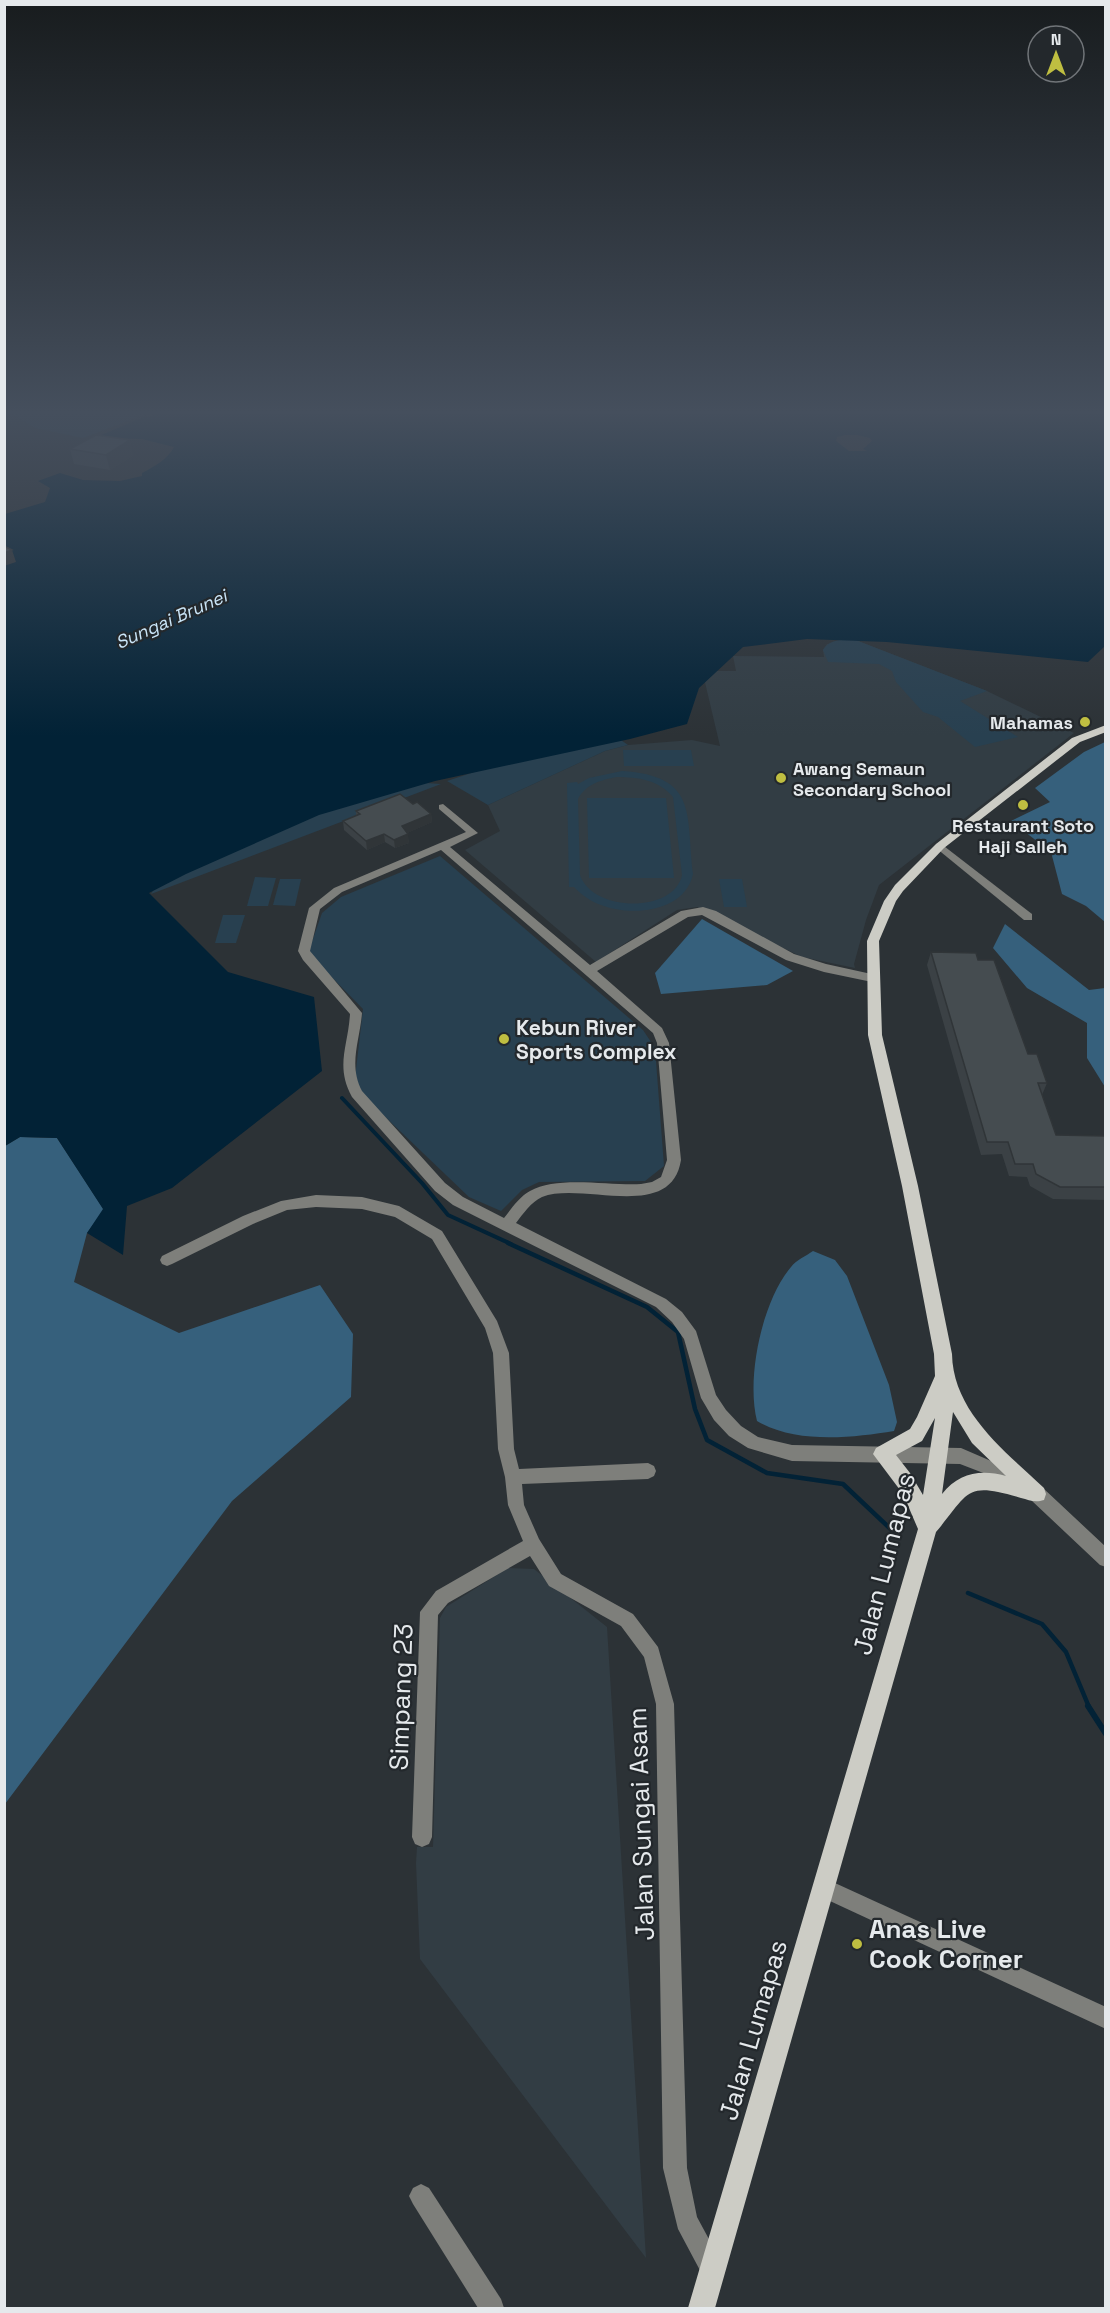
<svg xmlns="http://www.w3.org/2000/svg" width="1110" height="2313" font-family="'Space Grotesk',sans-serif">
<rect width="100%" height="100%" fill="#2c3236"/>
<g fill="#323d44">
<polygon points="853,639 987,691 1074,733 879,885 866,920 854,964 855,968 802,957 697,907 677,910 596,962 465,850 500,831 488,805 605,751 628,745 692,740 720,746 703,674 710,671 736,671 733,656 824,657 823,650 827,644"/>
<polygon points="508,1568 534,1569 607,1627 646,2258 420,1959 416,1863 417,1847 433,1847 440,1618 446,1607"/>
</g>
<g fill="#284050" fill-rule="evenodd">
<polygon points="33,412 144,412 146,414 83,438 35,428 13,414"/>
<path d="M853,639L987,691L960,701L1018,737L975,747L938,717L923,712L896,682L892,671L879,664L828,662L823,650C830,639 841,640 853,639Z"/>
<polygon points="605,729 628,745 605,751 488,805 447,781"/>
<polygon points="623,750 691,750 694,766 624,766"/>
<path d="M622,771C698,776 686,813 693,874C685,912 632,917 601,905C590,901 582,895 574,887H569L567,783L577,782L578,784L589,778ZM617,777C638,777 659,780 673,797L682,875C674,914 592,912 580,875L578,799C586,784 601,780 617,777Z"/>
<polygon points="411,782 441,784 151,894 161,876 242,841"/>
<polygon points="587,798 666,798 674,878 589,878"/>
<polygon points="440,856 643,1030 655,1048 664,1166 645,1181 539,1182 522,1190 501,1211 469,1197 354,1087 363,1009 308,953 322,913 341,897"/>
<polygon points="255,877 276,878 268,906 247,906"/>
<polygon points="280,879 301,879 295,906 273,905"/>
<polygon points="719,879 742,879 747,907 724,907"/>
<polygon points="223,915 245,915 236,943 215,943"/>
</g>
<g fill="#36607c">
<polygon points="1105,742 1105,922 1086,906 1062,894 1051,852 1011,821 1050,802 1035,788 1084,752"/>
<polygon points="702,919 793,971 767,985 661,994 655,973"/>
<polygon points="1005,924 1089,990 1105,988 1105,1087 1087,1058 1087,1023 1027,988 993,948"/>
<polygon points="20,1137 57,1138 104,1210 87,1233 74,1282 179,1333 320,1285 353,1334 351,1397 232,1501 5,1804 5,1146"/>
<path d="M813,1251L835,1260L847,1276L889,1385L897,1422L894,1431C852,1438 795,1444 757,1421C746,1378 762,1301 791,1267C796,1260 806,1256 813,1251Z"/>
</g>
<path fill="#022236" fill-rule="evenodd" d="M175,412H1105V646L1088,662L887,642L807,639L743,647L699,688L687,724L630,739L435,781L319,815L186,874L149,893L228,972L314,997L322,1071L172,1188L127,1206L123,1255L87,1233L103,1209L57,1138L20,1137L5,1146V514L45,502L50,488L38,481L60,473L83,480L120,481L142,476V473C154,467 168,459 174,447L142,439L101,438L99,436L144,417ZM845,435H857L870,438L872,441L863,449L867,451H849L836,441L837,437Z"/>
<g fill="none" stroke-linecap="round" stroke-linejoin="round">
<polyline stroke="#022236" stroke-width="4" points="342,1098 422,1183 448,1215 511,1244"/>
<g stroke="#022236" stroke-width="4.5">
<polyline points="508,1243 647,1307 678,1332 695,1409 707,1440 767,1473 843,1484 898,1536"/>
<polyline points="968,1593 1042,1624 1066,1652 1089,1707"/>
</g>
<polyline stroke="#022236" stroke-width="6" points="1088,1706 1106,1734"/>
<g fill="#7e7f7b" fill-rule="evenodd">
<path d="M443,804L478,833L450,847L590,965L681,911L703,907L716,911L794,954L826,964L876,975L878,978L872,982L824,972L786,960L702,915L688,917L597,971L662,1028L669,1043L681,1160C671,1223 582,1181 542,1197C531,1202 523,1214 516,1223L666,1299L682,1312L696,1331L716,1395L726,1410L741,1426L758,1437L792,1445L961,1448L998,1464L1043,1488L1106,1547V1567L1100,1565L1031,1500L986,1474L960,1464L792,1461L748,1448L729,1436L714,1420L701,1398L684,1339L672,1322L656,1307L453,1205L435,1191L352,1097C335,1066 348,1047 350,1014L303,960L298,951L309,908L334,888L466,832L439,809V805ZM441,850L653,1033L657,1043L667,1160L661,1177L652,1182L641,1184C610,1186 557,1175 530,1191C519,1197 512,1208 504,1218L463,1197L445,1183L362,1091C348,1065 360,1040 362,1013L310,951L320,909L342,892Z"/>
<polygon points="940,843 1032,914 1032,920 1024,920 936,848 936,844"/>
<polygon points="316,1195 362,1197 399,1206 442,1231 497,1321 509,1353 514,1449 519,1469 648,1463 654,1466 656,1471 654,1476 648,1479 522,1484 524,1505 539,1539 561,1574 633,1614 658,1647 674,1704 687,2168 697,2217 724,2267 721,2276 712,2279 703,2276 678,2229 663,2168 656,1704 644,1657 621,1626 549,1586 530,1556 448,1603 438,1615 432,1837 429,1844 422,1847 415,1844 412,1837 420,1612 436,1591 523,1541 508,1505 505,1477 498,1449 493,1353 485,1328 432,1239 395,1217 362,1209 316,1207 287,1210 253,1224 172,1264 167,1266 162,1264 160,1260 162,1256 243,1216 281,1201"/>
<polygon points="824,1878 1106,2007 1106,2029 817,1895 814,1888 817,1881"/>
<polygon points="421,2184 429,2188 501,2299 504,2308 478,2308 413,2204 409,2196 413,2188"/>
</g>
<path fill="#ccccc5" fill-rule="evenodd" d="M1106,725V732L1080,742L944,848L903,891L896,901L879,941L882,1035L918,1186L952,1354C953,1412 1005,1451 1044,1488L1046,1494L1044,1500C1035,1503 1029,1500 1021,1498C964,1481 970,1492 936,1532L715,2308H688L918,1529L903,1494L873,1454L876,1448L910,1429L917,1417L935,1376L934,1354L902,1186L868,1035L867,941L884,901L895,885L936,844L1072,738ZM953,1412L972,1443L1006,1476C980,1469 959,1473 942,1494ZM935,1418L923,1495L910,1473L896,1455L922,1441Z"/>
</g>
<g fill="#3b4145">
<polygon points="70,449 134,455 110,470 74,464"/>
<polygon points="413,804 431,814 432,822 407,833 409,843 395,848 385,842 367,850 344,830 343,821 356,816 356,811"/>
<polygon points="931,952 978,960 1028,1054 1047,1083 1042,1095 1056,1135 1106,1136 1106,1200 1053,1199 1030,1186 1027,1177 1009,1176 1002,1154 981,1155 927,965"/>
</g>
<g fill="#303538">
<polygon points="130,440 134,455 110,470 106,455"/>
<polygon points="12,550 16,562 4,566 4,553"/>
<polygon points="431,814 432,822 403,835 402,826"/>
<polygon points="384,834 385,842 367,850 366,841"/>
<polygon points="408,834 409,843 395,848 394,840"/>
</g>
<g fill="#454c50" stroke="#303538" stroke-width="1.5">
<polygon points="96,435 130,440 106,455 70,449"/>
<polygon points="4,546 12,550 4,553"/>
<polygon points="400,794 413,804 417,802 431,814 402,826 408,834 394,840 384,834 366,841 343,821 360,814 356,811"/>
<polygon points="931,952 976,953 978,960 994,960 1028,1054 1037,1054 1047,1083 1038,1083 1056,1135 1106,1136 1106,1187 1060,1187 1036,1174 1033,1164 1015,1164 1008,1142 987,1142"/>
</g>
<linearGradient id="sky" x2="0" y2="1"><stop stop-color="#181c1e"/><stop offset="0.56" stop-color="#454f5d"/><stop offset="1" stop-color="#454f5d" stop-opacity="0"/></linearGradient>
<rect width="1110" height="736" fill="url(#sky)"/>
<g fill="#bfbe41" stroke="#23282c" stroke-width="2">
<circle cx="1085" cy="722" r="6"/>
<circle cx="781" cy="778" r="6"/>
<circle cx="1023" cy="805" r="6"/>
<circle cx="504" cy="1039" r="6"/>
<circle cx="857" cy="1944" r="6"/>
</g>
<g text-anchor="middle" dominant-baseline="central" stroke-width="4.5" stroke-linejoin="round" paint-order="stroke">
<g font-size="18" font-style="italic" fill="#cae5f8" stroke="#23282c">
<text transform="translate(171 619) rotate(-24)">Sungai Brunei</text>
</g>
<g font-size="18" font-weight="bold" fill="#e5e9ec" stroke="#23282c" text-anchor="end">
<text x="1073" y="722">Mahamas</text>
<text x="793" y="768" text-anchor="start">Awang Semaun<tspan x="793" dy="21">Secondary School</tspan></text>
<text x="1023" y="825" text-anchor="middle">Restaurant Soto<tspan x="1023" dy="21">Haji Salleh</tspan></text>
</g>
<g font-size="21" font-weight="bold" fill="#e5e9ec" stroke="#23282c" text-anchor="start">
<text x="516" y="1027">Kebun River<tspan x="516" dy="24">Sports Complex</tspan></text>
</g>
<g font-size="26" fill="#e5e9ec" stroke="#23282c">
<text transform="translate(884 1564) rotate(-76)">Jalan Lumapas</text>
<text transform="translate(401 1697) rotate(-88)">Simpang 23</text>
<text transform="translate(641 1824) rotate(-92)">Jalan Sungai Asam</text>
<text transform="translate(753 2030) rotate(-74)">Jalan Lumapas</text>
</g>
<g font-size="26" font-weight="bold" fill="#e5e9ec" stroke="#23282c" text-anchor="start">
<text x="869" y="1929">Anas Live<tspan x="869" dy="30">Cook Corner</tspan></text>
</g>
</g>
<rect width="1110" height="2313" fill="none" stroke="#e5e9ec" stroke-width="12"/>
<g transform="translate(1056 54)"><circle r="28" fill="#23282c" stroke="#717579" stroke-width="1.5"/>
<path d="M0-4.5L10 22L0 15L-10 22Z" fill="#bfbe41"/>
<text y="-9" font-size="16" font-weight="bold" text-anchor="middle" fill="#e5e9ec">N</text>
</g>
</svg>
